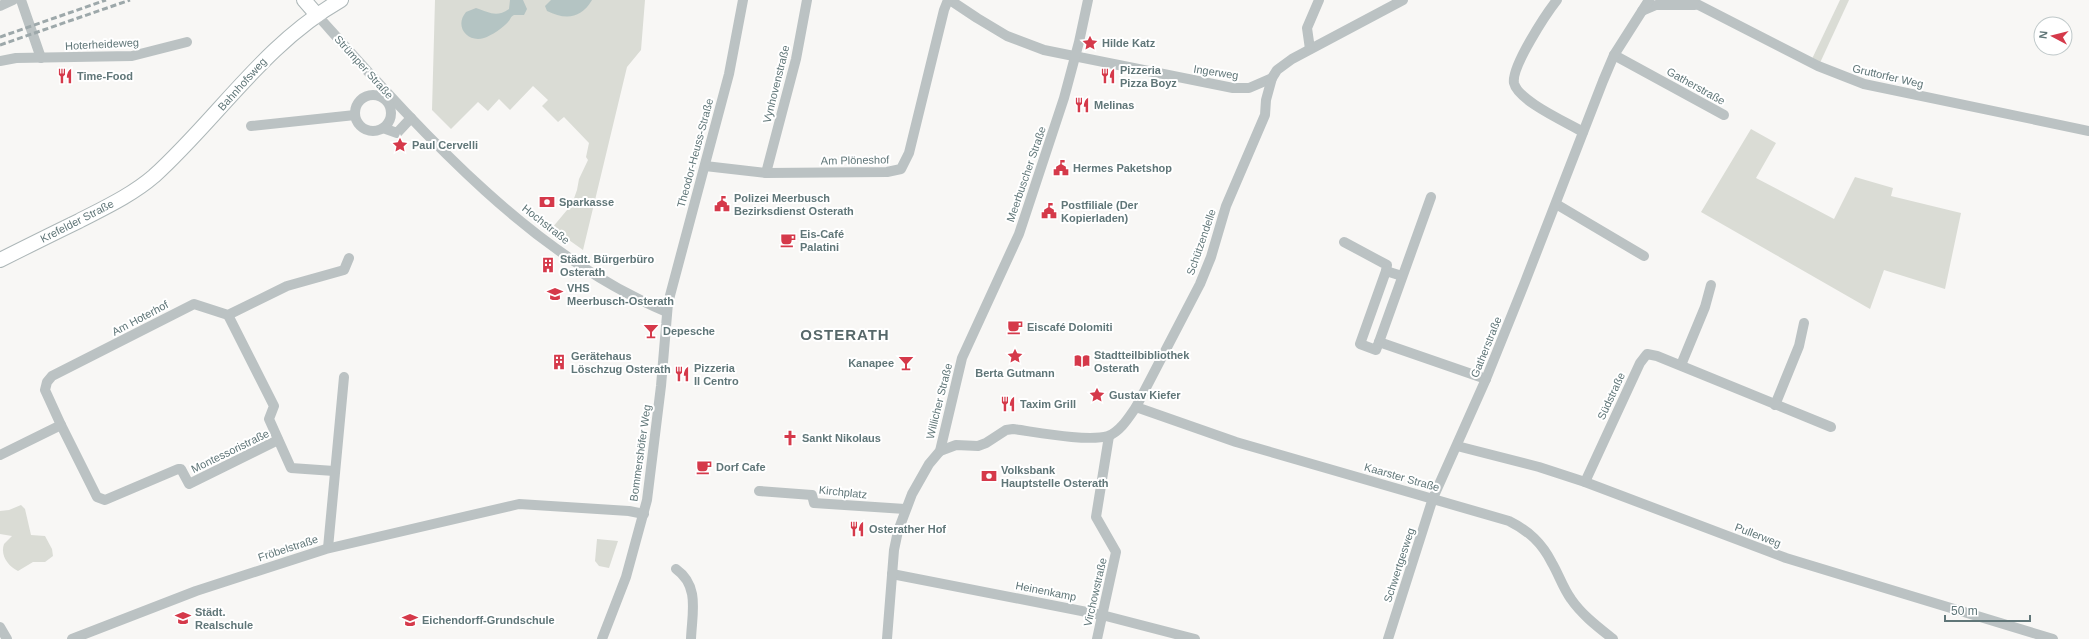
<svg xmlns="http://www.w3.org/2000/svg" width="2089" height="639" font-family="Helvetica,sans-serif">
<rect width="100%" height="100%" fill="#f8f7f5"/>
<g fill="#dadcd5">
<polygon points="435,0 645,0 641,50 627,67 583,250 552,228 572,204 577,190 579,179 588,160 586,157 589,143 564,117 558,122 542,106 548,100 533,86 510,110 499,99 488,111 478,102 451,129 432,110"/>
<polygon points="1840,0 1849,0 1819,65 1811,61"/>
<polygon points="1751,129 1776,143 1756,178 1834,219 1855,177 1893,188 1891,196 1961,213 1945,289 1884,270 1870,309 1701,212"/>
<path d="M21,505L25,509L31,535L45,536L52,549L53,556L45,562H33L18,571C8,566 0,555 4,544L12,536L0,534V511L9,510Z"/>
<polygon points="597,539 618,541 609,568 599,566 595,561"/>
</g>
<g fill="#b4c4c3">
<path d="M510,0H523L527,9L524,15H514C510,17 511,19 508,22C504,27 491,36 484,38C467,43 454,26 466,12L476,8C489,12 496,18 509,9Z"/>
<path d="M551,0H592C581,19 565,20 547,11L545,6Z"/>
</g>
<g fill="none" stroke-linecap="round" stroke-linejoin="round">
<defs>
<g id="secondary">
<polyline points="304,0 317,15"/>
<path d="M0,260C26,247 52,234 79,221C104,208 132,195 154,176C218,118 264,44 341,0"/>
</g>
</defs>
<use href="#secondary" stroke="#adb7b8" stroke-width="16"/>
<g stroke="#bbc2c3" stroke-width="10">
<polyline points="21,0 41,58"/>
<polyline points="950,0 977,18 1007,36 1044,50 1233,88 1249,88 1272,78 1277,70 1292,59 1403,0"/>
<path d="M1557,0C1546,14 1511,67 1514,83C1518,101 1568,123 1583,132"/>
<polyline points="1689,0 1818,66 1864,84 2089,131"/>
<polyline points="0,6 13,0"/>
<polyline points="1642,11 1656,5 1695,5"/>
<path d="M317,15C415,124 528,255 667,312"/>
<polyline points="1310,49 1307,28 1319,0"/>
<polyline points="1614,55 1724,115"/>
<polyline points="0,61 16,58 132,56 187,42"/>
<circle cx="373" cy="113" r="18"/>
<polyline points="251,126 355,115"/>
<polyline points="383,128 397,133 411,118"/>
<polyline points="705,166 766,173 887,172 901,169 909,153 944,10 948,0"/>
<polyline points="766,173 796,59 807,0"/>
<polyline points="1556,204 1644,256"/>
<polyline points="1344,242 1387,265 1386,271"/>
<polyline points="1402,276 1386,271 1360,344 1376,350 1379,342 1431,197"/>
<polyline points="228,315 274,406 269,419 291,468 334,471"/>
<polyline points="1379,342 1486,379"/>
<polyline points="1681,365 1705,307 1711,285"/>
<polyline points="1775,405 1799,346 1804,323"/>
<path d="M1136,407L1236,442L1509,521C1529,531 1542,543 1552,563C1559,575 1563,588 1571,599C1582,615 1598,627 1613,639"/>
<polyline points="61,425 97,497 105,500 178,469 181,469 189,484 278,440"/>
<polyline points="1457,446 1539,467 1585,482 1786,558 2053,639"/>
<path d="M940,451L956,445L978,446L986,443L1006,430L1013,429C1036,432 1087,442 1108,436C1120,432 1129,417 1136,407L1200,284L1211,257L1226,206L1265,115L1266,100L1272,78"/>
<polyline points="0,455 61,425 45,390 47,382 52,376 194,304 228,315 287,286 344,270 349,258"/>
<polyline points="1585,482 1640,363 1647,354 1657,356 1831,427"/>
<polyline points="759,491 812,495 814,503 905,509"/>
<polyline points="328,548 344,377"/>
<path d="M676,569C700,586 692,613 691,639"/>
<polyline points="892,574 1102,615 1195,639"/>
<polyline points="0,627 7,639"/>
<polyline points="72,639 196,591 326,549 519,504 629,511 644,514"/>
<polyline points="602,639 626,577 647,500 661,386 668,303 729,74 743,0"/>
<polyline points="887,639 894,550 898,531 912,494 929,464 940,451 962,358 1019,234 1064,98 1079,42 1088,0"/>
<polyline points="1097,639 1116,552 1096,517 1109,436"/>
<polyline points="1388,639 1433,498 1486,379 1525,282 1603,81 1614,55 1649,0"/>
</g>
<use href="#secondary" stroke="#fff" stroke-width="14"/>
<g stroke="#9da8aa" stroke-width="3" stroke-dasharray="6 3" stroke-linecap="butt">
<polyline points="0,37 106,0"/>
<polyline points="0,45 130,0"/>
</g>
</g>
<defs>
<symbol id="sight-bare" viewBox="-9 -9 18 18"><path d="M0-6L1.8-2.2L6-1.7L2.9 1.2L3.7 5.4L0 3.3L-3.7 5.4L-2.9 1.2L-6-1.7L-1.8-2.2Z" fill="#d5394a" stroke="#fff" stroke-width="2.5" paint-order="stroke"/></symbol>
<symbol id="restaurant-bare" viewBox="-9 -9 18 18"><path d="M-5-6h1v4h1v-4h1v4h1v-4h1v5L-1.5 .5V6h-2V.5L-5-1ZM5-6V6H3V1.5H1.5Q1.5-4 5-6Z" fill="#d5394a" stroke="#fff" stroke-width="2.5" paint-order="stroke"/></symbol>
<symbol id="civic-bare" viewBox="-9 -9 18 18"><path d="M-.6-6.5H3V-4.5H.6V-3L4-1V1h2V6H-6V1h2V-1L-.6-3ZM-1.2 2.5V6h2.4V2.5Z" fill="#d5394a" stroke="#fff" stroke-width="2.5" paint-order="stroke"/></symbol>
<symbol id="bank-bare" viewBox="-9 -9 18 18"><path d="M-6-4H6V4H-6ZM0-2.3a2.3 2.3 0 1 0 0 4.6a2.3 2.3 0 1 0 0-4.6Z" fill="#d5394a" stroke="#fff" stroke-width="2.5" paint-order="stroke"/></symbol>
<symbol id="cafe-bare" viewBox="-9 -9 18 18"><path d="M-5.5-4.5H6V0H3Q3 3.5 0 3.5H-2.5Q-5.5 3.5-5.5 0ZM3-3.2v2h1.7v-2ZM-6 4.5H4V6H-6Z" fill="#d5394a" stroke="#fff" stroke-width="2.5" paint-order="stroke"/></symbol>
<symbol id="building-bare" viewBox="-9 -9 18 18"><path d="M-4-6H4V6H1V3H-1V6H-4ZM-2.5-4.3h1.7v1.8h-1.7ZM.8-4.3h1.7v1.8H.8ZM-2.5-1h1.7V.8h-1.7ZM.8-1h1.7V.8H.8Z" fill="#d5394a" stroke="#fff" stroke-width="2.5" paint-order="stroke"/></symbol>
<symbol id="school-bare" viewBox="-9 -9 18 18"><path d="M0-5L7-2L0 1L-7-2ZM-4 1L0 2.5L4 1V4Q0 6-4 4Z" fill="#d5394a" stroke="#fff" stroke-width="2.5" paint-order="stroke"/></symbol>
<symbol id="bar-bare" viewBox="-9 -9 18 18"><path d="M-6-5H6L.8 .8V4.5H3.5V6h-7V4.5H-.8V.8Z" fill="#d5394a" stroke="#fff" stroke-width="2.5" paint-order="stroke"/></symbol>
<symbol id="library-bare" viewBox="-9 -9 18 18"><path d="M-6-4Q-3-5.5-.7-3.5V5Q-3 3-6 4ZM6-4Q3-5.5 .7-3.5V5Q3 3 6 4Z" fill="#d5394a" stroke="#fff" stroke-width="2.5" paint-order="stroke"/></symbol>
<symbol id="church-bare" viewBox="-9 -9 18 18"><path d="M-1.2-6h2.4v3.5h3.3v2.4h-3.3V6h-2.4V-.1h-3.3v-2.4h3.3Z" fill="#d5394a" stroke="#fff" stroke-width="2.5" paint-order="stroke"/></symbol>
</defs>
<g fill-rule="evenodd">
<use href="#sight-bare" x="1079" y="32" width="22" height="22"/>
<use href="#restaurant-bare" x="54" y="65" width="22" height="22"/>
<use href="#restaurant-bare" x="1097" y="65" width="22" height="22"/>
<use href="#restaurant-bare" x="1071" y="94" width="22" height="22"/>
<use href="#sight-bare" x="389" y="134" width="22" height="22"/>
<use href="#civic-bare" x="1050" y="157" width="22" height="22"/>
<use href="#bank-bare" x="536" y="191" width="22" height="22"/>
<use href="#civic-bare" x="711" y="193" width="22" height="22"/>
<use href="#civic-bare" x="1038" y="200" width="22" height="22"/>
<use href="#cafe-bare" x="777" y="229" width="22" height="22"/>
<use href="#building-bare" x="537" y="254" width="22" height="22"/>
<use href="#school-bare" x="544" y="283" width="22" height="22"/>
<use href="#cafe-bare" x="1004" y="316" width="22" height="22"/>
<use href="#bar-bare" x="640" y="320" width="22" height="22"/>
<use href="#sight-bare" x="1004" y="345" width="22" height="22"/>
<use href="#library-bare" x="1071" y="350" width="22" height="22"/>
<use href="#building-bare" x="548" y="351" width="22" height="22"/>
<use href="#bar-bare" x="895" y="352" width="22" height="22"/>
<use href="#restaurant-bare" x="671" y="363" width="22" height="22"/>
<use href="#sight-bare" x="1086" y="384" width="22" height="22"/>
<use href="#restaurant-bare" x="997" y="393" width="22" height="22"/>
<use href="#church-bare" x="779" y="427" width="22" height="22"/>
<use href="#cafe-bare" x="693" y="456" width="22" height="22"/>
<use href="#bank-bare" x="978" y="465" width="22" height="22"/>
<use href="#restaurant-bare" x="846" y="518" width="22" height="22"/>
<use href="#school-bare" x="172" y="607" width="22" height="22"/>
<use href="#school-bare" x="399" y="609" width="22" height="22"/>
</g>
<g text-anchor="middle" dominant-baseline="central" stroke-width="4" stroke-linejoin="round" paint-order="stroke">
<g font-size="11" font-weight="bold" fill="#607678" stroke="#fff" text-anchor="start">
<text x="1102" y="43">Hilde Katz</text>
<text x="1120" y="70">Pizzeria<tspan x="1120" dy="13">Pizza Boyz</tspan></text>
<text x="77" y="76">Time-Food</text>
<text x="1094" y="105">Melinas</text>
<text x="412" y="145">Paul Cervelli</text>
<text x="1073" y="168">Hermes Paketshop</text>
<text x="734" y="198">Polizei Meerbusch<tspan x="734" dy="13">Bezirksdienst Osterath</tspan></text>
<text x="559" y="202">Sparkasse</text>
<text x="1061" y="205">Postfiliale (Der<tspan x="1061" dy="13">Kopierladen)</tspan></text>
<text x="800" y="234">Eis-Café<tspan x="800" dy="13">Palatini</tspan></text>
<text x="560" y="259">Städt. Bürgerbüro<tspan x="560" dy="13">Osterath</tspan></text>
<text x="567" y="288">VHS<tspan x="567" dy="13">Meerbusch-Osterath</tspan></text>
<text x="1027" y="327">Eiscafé Dolomiti</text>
<text x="663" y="331">Depesche</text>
<text x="1094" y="355">Stadtteilbibliothek<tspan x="1094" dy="13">Osterath</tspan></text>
<text x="571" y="356">Gerätehaus<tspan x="571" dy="13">Löschzug Osterath</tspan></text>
<text x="894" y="363" text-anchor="end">Kanapee</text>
<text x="694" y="368">Pizzeria<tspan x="694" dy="13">Il Centro</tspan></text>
<text x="1015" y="373" text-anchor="middle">Berta Gutmann</text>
<text x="1109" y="395">Gustav Kiefer</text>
<text x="1020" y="404">Taxim Grill</text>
<text x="802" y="438">Sankt Nikolaus</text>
<text x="716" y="467">Dorf Cafe</text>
<text x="1001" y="470">Volksbank<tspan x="1001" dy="13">Hauptstelle Osterath</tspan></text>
<text x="869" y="529">Osterather Hof</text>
<text x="195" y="612">Städt.<tspan x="195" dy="13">Realschule</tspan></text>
<text x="422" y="620">Eichendorff-Grundschule</text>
</g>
<g font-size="11" fill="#607678" stroke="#fff">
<text transform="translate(102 44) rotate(-3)">Hoterheideweg</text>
<text transform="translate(364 67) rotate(48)">Strümper Straße</text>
<text transform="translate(1216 72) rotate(9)">Ingerweg</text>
<text transform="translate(1888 76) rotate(13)">Gruttorfer Weg</text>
<text transform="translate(242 84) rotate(-48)">Bahnhofsweg</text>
<text transform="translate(776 84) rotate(-76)">Vynhovenstraße</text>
<text transform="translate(1696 86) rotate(29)">Gatherstraße</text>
<text transform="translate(695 153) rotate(-75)">Theodor-Heuss-Straße</text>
<text transform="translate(855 160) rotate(-1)">Am Plöneshof</text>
<text transform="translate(1026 174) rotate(-71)">Meerbuscher Straße</text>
<text transform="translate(77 221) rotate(-27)">Krefelder Straße</text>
<text transform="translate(546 224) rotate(38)">Hochstraße</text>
<text transform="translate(1201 242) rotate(-71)">Schützendelle</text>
<text transform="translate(140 318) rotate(-28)">Am Hoterhof</text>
<text transform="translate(1486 347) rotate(-68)">Gatherstraße</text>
<text transform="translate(1611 396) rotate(-65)">Südstraße</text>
<text transform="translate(939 401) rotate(-76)">Willicher Straße</text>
<text transform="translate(230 451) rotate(-26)">Montessoristraße</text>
<text transform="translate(640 453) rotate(-82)">Bommershöfer Weg</text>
<text transform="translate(1402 477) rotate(16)">Kaarster Straße</text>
<text transform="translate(843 492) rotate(6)">Kirchplatz</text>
<text transform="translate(1758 535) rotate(21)">Pullerweg</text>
<text transform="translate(288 548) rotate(-18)">Fröbelstraße</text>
<text transform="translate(1399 565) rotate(-72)">Schwertgesweg</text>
<text transform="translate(1046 591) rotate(11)">Heinenkamp</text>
<text transform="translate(1095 592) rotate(-77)">Virchowstraße</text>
</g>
<g font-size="15" font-weight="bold" letter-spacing="1" fill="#57686a" stroke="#fff">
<text x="845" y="334">OSTERATH</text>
</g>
</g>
<g transform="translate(2053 36) rotate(277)"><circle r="19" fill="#ffffff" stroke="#bfc8c9"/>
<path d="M0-3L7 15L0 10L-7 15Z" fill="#d5394a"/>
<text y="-6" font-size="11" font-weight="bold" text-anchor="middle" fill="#607678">N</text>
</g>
<path d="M1945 615v6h85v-6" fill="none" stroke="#607678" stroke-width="2"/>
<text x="1951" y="615" font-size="12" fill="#607678" stroke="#ffffff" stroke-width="3" paint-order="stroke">50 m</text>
</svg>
